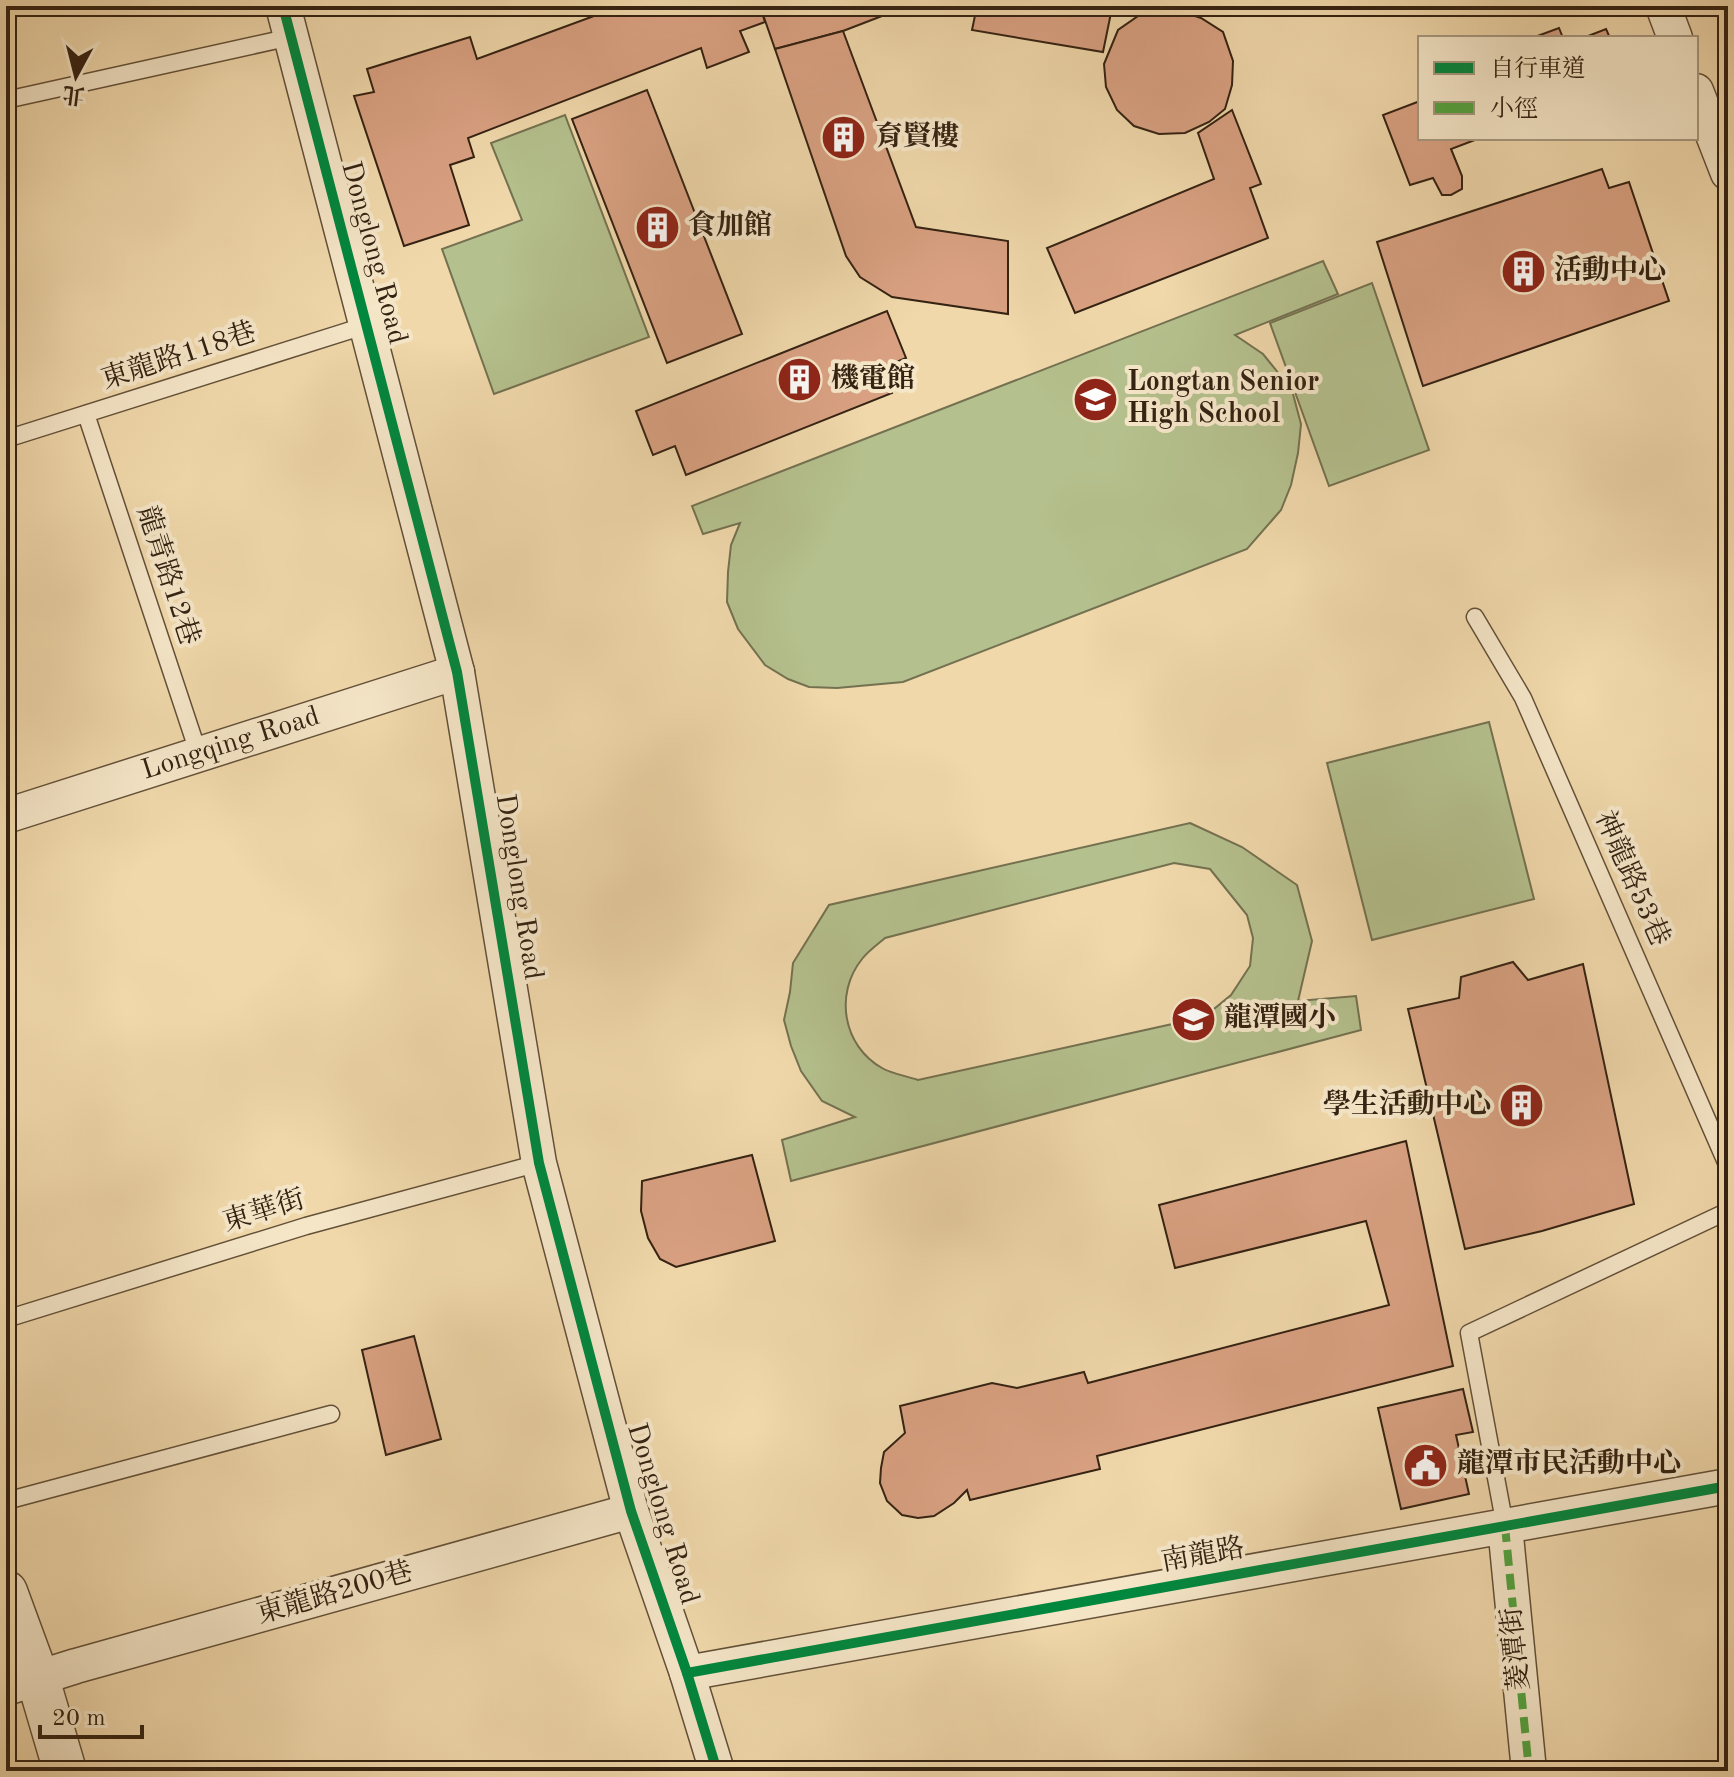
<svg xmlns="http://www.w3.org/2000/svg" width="1734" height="1777" font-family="'Old Standard TT','Noto Serif TC',serif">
<rect width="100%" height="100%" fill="#f0d8ab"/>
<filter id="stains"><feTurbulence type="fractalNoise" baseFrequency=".0025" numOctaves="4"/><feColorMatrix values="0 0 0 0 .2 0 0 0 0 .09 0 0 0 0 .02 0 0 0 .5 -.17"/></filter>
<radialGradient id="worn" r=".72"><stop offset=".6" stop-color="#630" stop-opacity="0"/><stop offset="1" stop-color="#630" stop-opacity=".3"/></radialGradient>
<g fill="#b4c08d" stroke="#747150" stroke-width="2" fill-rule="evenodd">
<polygon points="565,115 649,337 494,394 442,249 522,220 491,143"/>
<polygon points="1323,261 1338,294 1235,335 1263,354 1276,370 1293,394 1301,424 1298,453 1291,485 1281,510 1247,549 903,682 837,688 809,687 788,679 765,665 738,629 727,602 728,572 731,545 740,523 703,534 692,506"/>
<polygon points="1372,283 1429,450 1329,486 1270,323"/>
<polygon points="1489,722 1534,899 1372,940 1327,763"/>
<path d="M1190,823L1242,847L1297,885L1312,941L1298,1001L1356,996L1361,1030L791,1181L782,1140L855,1117L822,1101L801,1071L791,1046L784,1020L790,992L793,963L829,905ZM1174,863L1210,869L1247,915L1253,938L1250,966L1231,995L1204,1017L918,1080C907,1076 892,1074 882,1068C843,1046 834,994 862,959C868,951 878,944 885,938Z"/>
</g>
<g fill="#d9a182" stroke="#342212" stroke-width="2">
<polygon points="621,6 760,6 765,22 740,31 749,52 707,68 701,48 468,138 474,157 450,165 469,225 404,246 354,96 374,92 367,69 470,37 477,59"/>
<polygon points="760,6 908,6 843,31 775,49"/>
<polygon points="977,6 1181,6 1183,12 1160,10 1141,14 1112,8 1103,52 972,30"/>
<polygon points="1160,10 1183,12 1201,18 1223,32 1233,61 1232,85 1225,109 1209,122 1185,133 1159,134 1134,126 1117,110 1106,87 1104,64 1118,30 1141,14"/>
<polygon points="1559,28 1563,38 1532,38"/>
<polygon points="1606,29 1610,38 1583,38"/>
<polygon points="843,31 916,227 1008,241 1008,314 892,297 860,277 846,256 775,49"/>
<polygon points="647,90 742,334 667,363 572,119"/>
<polygon points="1420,101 1420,138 1480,138 1451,149 1462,176 1462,189 1451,195 1442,195 1433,178 1410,185 1383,115"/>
<polygon points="1232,110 1261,184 1250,188 1268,238 1075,313 1047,248 1214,179 1198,133"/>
<polygon points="1602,169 1609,188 1629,182 1669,301 1423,386 1377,242"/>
<polygon points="887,311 906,358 882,368 892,393 686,475 675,446 653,455 636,411"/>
<polygon points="1513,962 1528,980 1583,964 1634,1204 1542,1231 1465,1249 1408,1009 1459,998 1461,977"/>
<polygon points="1406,1141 1453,1366 1097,1456 1100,1469 970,1500 967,1490 954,1503 934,1516 918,1518 902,1515 887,1501 880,1483 881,1468 884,1452 905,1433 900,1406 992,1383 1017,1388 1084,1372 1088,1383 1389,1305 1366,1221 1175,1268 1159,1205"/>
<polygon points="752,1155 775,1241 676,1267 660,1259 648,1238 641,1211 642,1181"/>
<polygon points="414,1336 441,1439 386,1455 362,1350"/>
<polygon points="1463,1389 1473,1432 1456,1435 1469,1494 1401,1509 1378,1408"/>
</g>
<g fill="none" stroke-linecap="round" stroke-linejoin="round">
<defs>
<g id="service">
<polyline points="1316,6 1317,6"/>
<polyline points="6,100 291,37"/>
<polyline points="86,414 199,755"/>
<polyline points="6,439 367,325"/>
<polyline points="1475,617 1523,698 1728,1167"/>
<polyline points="6,1319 306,1226 539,1163"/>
<polyline points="6,1501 331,1414"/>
<polyline points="1505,1526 1469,1333 1728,1211"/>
</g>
<g id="minor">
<polyline points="283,6 457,672 539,1163 631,1511 687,1673 717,1771"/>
<polyline points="1663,6 1675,38"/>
<polyline points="1696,91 1728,173"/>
<path id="s1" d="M6,816L457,672"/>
<polyline points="1505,1526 1529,1771"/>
<polyline points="687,1673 1728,1486"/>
<polyline points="6,1688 76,1666 631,1511"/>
</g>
<polyline id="tertiary" points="6,1592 38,1679 65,1771"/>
</defs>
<use href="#service" stroke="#635038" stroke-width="19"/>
<use href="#minor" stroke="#635038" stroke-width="37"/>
<use href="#tertiary" stroke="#635038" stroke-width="45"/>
<use href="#service" stroke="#f5e6c8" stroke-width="16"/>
<use href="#minor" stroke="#f5e6c8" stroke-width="34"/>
<use href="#tertiary" stroke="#f5e6c8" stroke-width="42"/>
<polyline stroke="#53a23f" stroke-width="8" stroke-dasharray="16 8" stroke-linecap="butt" points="1505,1526 1529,1771"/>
<defs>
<g id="cycleway">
<polyline points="283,6 457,672 539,1163 631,1511 687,1673 717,1771"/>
<polyline points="687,1673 1728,1486"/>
</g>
</defs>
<use href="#cycleway" stroke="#f5e6c8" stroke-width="15"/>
<use href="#cycleway" stroke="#00873e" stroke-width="10"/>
</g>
<defs>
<symbol id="building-disc" viewBox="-11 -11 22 22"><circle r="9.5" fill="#8f2418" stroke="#f5e6c8"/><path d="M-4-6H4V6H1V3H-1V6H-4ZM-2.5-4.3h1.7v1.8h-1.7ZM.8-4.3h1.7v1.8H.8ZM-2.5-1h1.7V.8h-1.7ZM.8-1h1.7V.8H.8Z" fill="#fff"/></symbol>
<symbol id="school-disc" viewBox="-11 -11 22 22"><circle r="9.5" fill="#8f2418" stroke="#f5e6c8"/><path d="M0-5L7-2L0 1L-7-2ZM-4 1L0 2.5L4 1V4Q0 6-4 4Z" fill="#fff"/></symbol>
<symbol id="civic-disc" viewBox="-11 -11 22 22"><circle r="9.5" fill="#8f2418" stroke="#f5e6c8"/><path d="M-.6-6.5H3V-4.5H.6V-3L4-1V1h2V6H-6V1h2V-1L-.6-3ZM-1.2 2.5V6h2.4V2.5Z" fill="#fff"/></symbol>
</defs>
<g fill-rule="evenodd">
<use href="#building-disc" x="818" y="112" width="51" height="51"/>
<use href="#building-disc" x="632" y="202" width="51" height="51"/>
<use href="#building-disc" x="1498" y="246" width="51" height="51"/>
<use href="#building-disc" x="774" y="354" width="51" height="51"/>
<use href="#school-disc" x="1070" y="374" width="51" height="51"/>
<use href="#school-disc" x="1168" y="994" width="51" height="51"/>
<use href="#building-disc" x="1496" y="1080" width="51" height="51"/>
<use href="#civic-disc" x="1400" y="1440" width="51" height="51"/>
</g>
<g text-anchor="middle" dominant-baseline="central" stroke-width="8" stroke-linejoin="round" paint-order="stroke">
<g font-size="28" font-weight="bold" fill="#342212" stroke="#f5e6c8" text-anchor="start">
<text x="875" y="138">育賢樓</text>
<text x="688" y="227">食加館</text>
<text x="1554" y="272">活動中心</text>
<text x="831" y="380">機電館</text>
<text x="1127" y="383">Longtan Senior<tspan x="1127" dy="32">High School</tspan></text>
<text x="1224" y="1019">龍潭國小</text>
<text x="1491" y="1106" text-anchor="end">學生活動中心</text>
<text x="1457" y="1465">龍潭市民活動中心</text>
</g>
<g font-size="28" fill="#342212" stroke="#f5e6c8">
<text transform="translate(373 253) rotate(75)">Donglong Road</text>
<text transform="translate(179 357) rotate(-18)">東龍路118巷</text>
<text transform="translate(167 576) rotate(72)">龍青路12巷</text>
<text stroke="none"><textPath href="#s1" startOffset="236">Longqing Road</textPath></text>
<text transform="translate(1631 879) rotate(66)">神龍路53巷</text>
<text transform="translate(518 887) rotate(81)">Donglong Road</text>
<text transform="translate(264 1212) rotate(-17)">東華街</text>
<text transform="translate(662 1514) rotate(73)">Donglong Road</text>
<text transform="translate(1203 1556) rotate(-10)">南龍路</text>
<text transform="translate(335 1594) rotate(-16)">東龍路200巷</text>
<text transform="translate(1517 1649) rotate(-96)">菱潭街</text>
</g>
</g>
<rect width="1734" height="1777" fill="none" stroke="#f0d8ab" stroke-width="32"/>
<rect x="8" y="8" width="1718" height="1761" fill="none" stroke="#342212" stroke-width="4"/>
<rect x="16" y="16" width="1702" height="1745" fill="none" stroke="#342212" stroke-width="2"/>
<rect x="1418" y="36" width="280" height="104" fill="#f5e6c8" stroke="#a8987f" stroke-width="2"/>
<rect x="1434" y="62" width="40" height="12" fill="#00873e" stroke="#a8987f" stroke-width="2"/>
<text x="1490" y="76" font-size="24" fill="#342212">自行車道</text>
<rect x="1434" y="102" width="40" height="12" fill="#53a23f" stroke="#a8987f" stroke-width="2"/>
<text x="1490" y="116" font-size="24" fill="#342212">小徑</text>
<g transform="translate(76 76) rotate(187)" stroke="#f5e6c8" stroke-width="6" paint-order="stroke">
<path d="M0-6L14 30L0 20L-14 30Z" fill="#342212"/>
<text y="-12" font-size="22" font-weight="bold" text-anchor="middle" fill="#342212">北</text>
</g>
<path d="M40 1725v12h102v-12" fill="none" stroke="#342212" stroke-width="4"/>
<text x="52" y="1725" font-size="24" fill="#342212" stroke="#f5e6c8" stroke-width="6" paint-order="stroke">20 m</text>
<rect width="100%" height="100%" filter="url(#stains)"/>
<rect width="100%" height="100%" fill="url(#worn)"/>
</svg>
